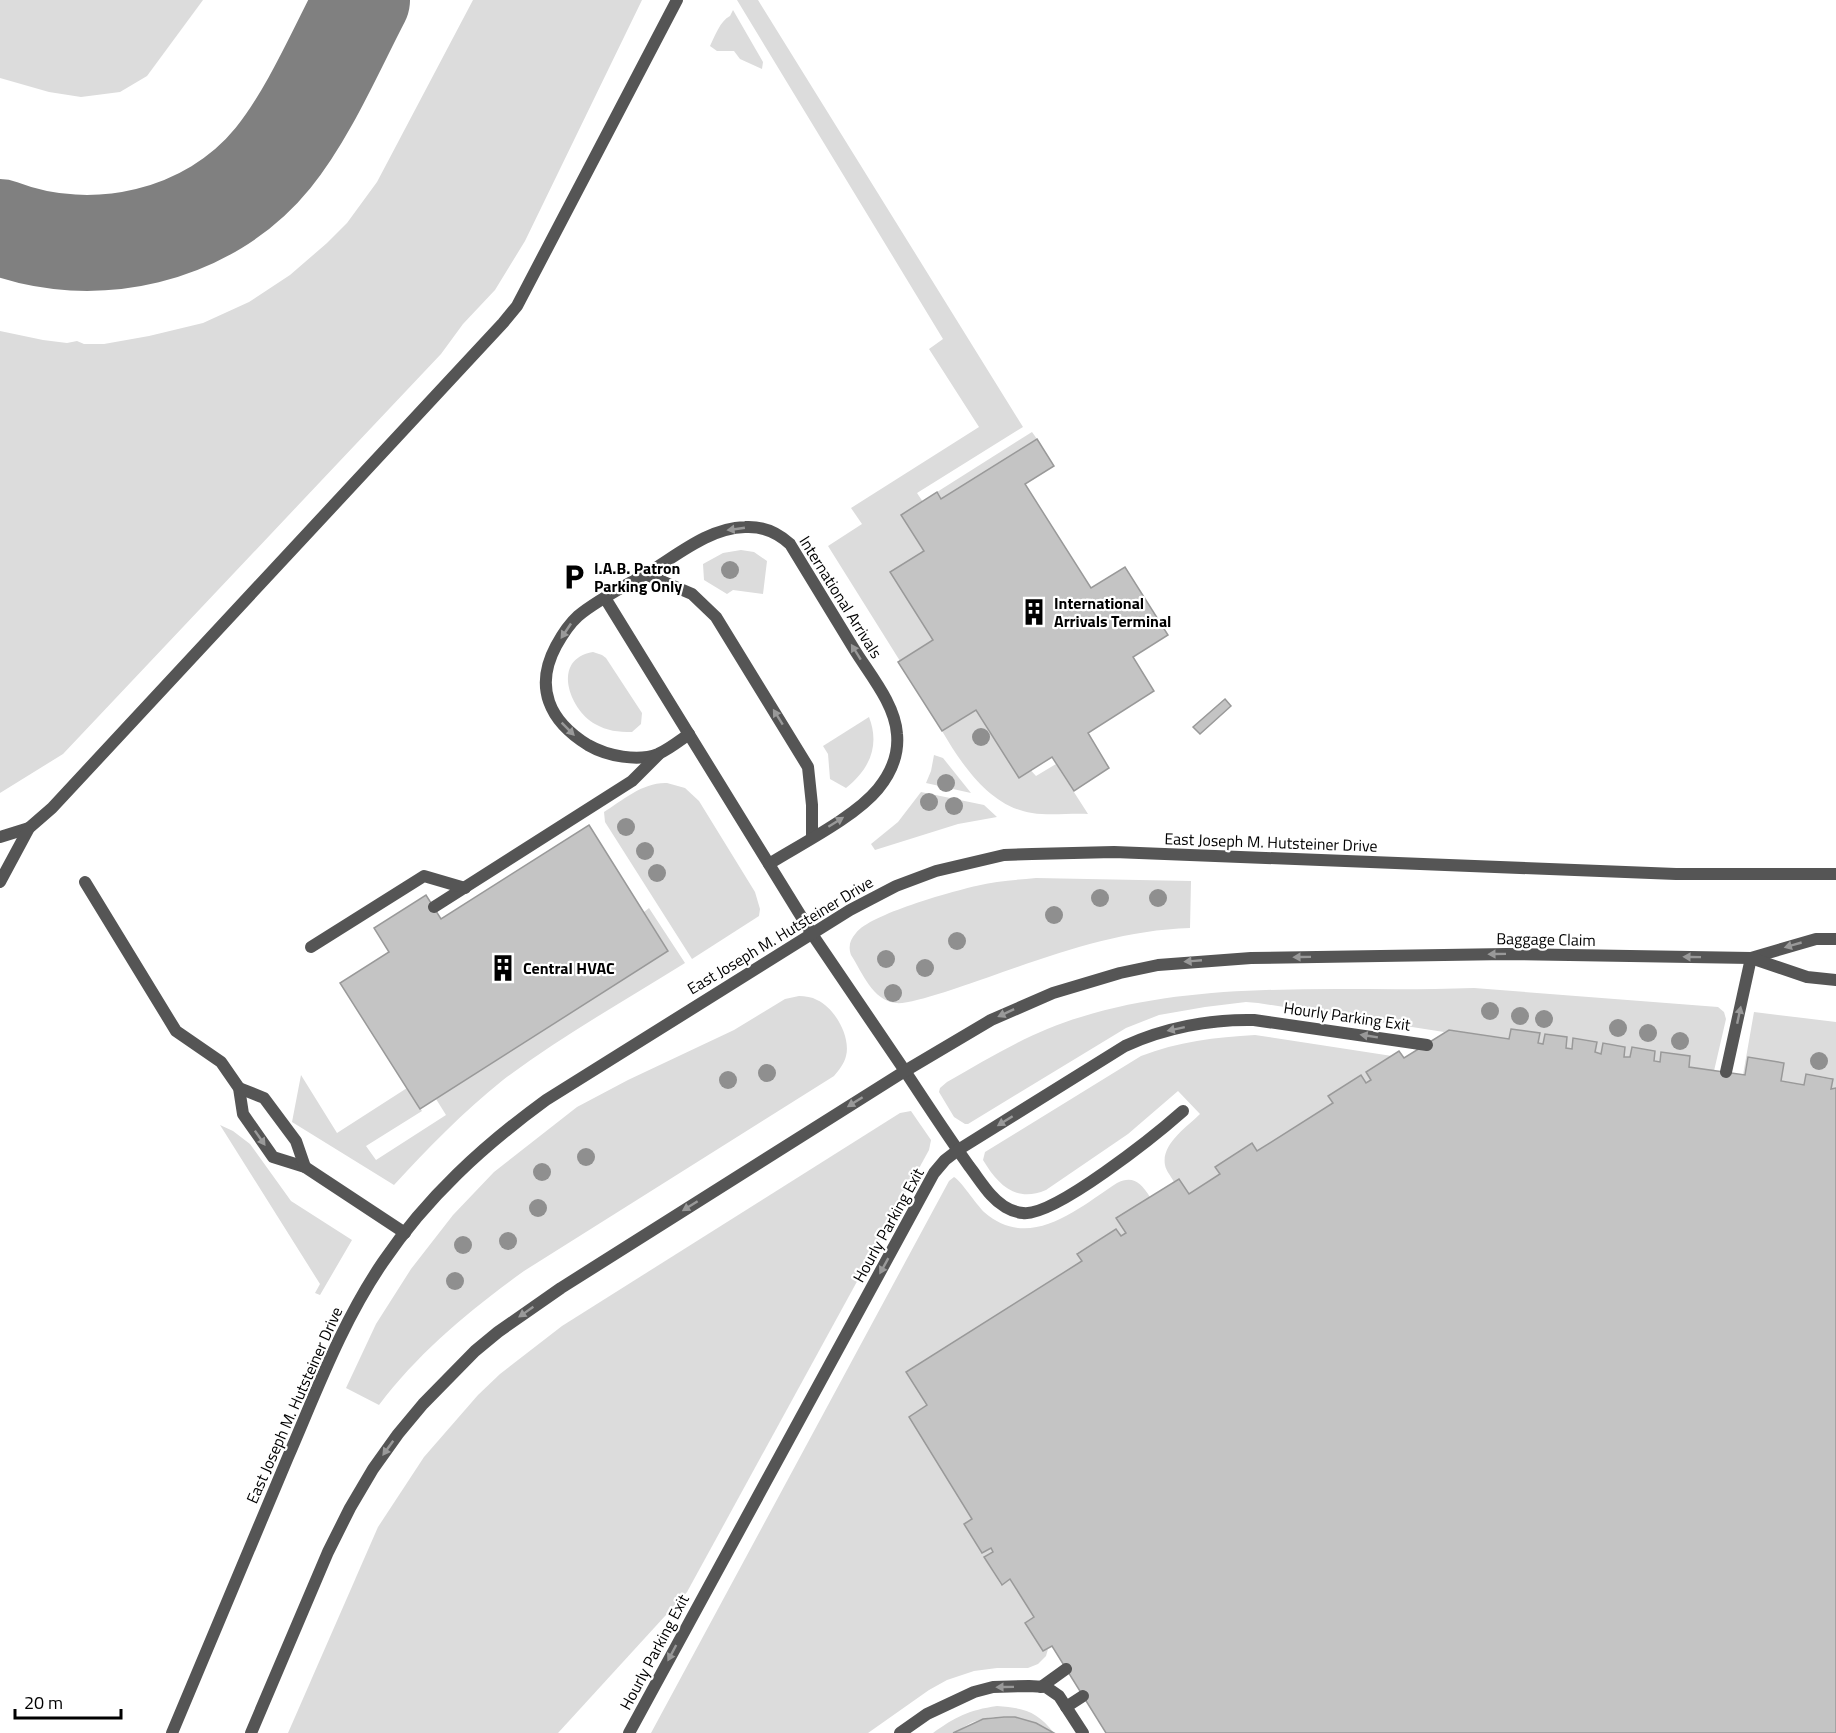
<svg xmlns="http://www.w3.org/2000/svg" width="1836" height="1733" font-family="'Titillium Web',sans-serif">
<rect width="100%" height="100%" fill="#fff"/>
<g fill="#dcdcdc">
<polygon points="0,0 203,0 147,76 120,92 81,97 49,92 0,78"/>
<polygon points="473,0 642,0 525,241 495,290 463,324 441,354 63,754 0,793 0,331 43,340 67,343 77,341 84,344 104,344 149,336 203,323 249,302 290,275 327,243 347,223 377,182"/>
<polygon points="737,0 758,0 1023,427 917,493 923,502 901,515 924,551 890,572 933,640 900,661 828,546 862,524 851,508 979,427 929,349 943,339"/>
<path d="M733,10L763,62L762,69L740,59L734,51H717L710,46C715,36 720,21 730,16Z"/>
<polygon points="1032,432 1037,439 941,499 937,492"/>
<polygon points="741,550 754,552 767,561 763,594 733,590 727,594 704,580 703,564 723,553"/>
<path d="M593,652L602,655L606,658L642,713L641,724L632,732C618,732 607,731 595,724C569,709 551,659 593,652Z"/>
<path d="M976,710L1036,776L1056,764L1088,814C1070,813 1050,816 1032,813C990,807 962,765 942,731Z"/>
<path d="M869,717C880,745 870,769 846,788L830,779L828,754L823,746Z"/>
<polygon points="934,755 943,758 971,793 926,783 931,771"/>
<path d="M667,783L685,788L699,801L755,892L760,909L759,916L692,959L605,822L604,812C623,800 643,782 667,783Z"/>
<polygon points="921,792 984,805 997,817 958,824 875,850 871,844 898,822"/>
<path d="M1036,878L1191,881L1190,928C1120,930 1054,954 989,977C971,983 912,1005 896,1003C873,1001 862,972 851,955C848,946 850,940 856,933C871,914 950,892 976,886C996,881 1016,880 1036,878Z"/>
<path d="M649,908L685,963C624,1001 560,1037 503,1080C463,1112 428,1148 394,1185L292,1122L301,1075L337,1133L407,1088L422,1111L366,1146L376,1160L446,1115L436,1099L668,951L644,912Z"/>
<path d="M1474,988L1718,1007L1724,1012L1726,1019L1714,1071L1689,1067L1690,1056L1660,1062L1624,1057L1625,1047L1603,1043L1601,1054L1595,1052L1597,1042L1573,1038L1572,1049L1566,1048L1567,1037L1543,1044L1538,1043L1540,1033L1511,1029L1509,1039L1449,1030L1444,1032L1258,1003L1246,1002L1205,1007L1159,1015L1126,1028L968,1124H965L954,1117L939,1092L940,1088L947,1082C990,1057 1033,1031 1081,1017C1208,978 1343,993 1474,988Z"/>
<path d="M799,996C805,996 812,997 817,1000C835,1008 851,1037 846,1056C844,1064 839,1070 834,1076L524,1271C470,1310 419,1352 379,1405L346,1388L376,1324L411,1269L453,1215L494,1172L577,1107L628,1080L734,1030L785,999Z"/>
<polygon points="1754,1012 1836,1022 1836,1089 1831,1089 1832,1078 1806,1074 1804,1085 1781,1081 1783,1063 1748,1057 1745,1075 1743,1075"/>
<path d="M1255,1035L1392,1056L1366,1072L1371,1080L1366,1083L1361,1075L1328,1096L1333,1103L1257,1151L1252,1144L1216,1166L1220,1174L1189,1194L1179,1179L1174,1182C1171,1176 1166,1171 1165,1165C1161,1144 1187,1127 1200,1114L1178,1091L1128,1134L1046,1190C1016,1203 998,1185 983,1160L985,1152L1141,1056C1177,1042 1216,1037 1255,1035Z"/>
<polygon points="911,1111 931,1140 929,1150 687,1592 558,1733 288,1733 378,1527 424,1457 478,1395 500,1374 562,1326 900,1113"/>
<polygon points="220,1125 233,1131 250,1144 291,1201 352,1240 320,1295 315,1293 320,1284"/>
<path d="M954,1177C962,1182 975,1203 984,1212C1030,1252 1077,1209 1117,1183C1133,1175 1141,1183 1150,1197L1126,1233L1121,1236L1116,1229L1077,1253L1082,1261L927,1405L909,1417L972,1519L964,1524L982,1553L991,1548L993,1552L984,1557L1001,1585L1010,1579L1034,1617L1026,1623L1043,1651L1048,1649L1046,1656L1038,1664L1028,1668H997L974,1671L947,1680L929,1690L868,1733H651L949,1181Z"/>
<path d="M997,1706C1024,1708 1037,1711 1054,1733C1029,1718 1001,1711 973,1722C966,1725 959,1731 952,1733C946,1733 939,1733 933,1733C955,1717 969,1710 997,1706Z"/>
</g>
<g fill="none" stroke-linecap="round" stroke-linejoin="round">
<path stroke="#808080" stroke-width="96" d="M0,227C93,263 209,237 273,158C308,115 336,50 362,0"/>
</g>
<g fill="#c4c4c4" stroke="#999" stroke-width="1.5">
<polygon points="1037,439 1054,466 1025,484 1091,588 1125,567 1168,635 1133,657 1154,691 1088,733 1109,768 1074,791 1052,757 1019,778 976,710 942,731 898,662 933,640 890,572 924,551 901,515 937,492 941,499"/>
<polygon points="1225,699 1231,706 1200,734 1193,727"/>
<polygon points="589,825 668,951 420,1109 340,983 389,952 374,928 426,895 441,919"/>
<polygon points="1511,1029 1540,1033 1538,1043 1543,1044 1545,1034 1567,1037 1566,1048 1572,1049 1573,1038 1597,1042 1595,1052 1601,1054 1603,1043 1625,1047 1624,1057 1630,1057 1632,1047 1655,1051 1654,1061 1660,1062 1661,1052 1690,1056 1689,1067 1745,1075 1748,1057 1784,1063 1781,1081 1804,1085 1806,1074 1833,1079 1831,1089 1836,1088 1836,1733 1106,1733 1052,1646 1043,1651 1025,1623 1034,1617 1010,1579 1002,1585 984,1557 993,1552 991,1548 982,1553 964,1524 972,1519 909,1417 927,1405 906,1372 1082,1261 1077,1254 1116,1229 1121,1236 1126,1233 1116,1218 1179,1179 1189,1194 1220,1174 1215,1167 1252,1143 1257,1151 1333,1103 1328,1096 1361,1075 1366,1083 1371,1080 1366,1072 1399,1051 1404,1058 1449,1030 1509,1039"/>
<polygon points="1004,1717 1015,1717 1036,1723 1054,1733 953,1733 983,1719"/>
</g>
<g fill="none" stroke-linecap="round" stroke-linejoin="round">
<g stroke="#555" stroke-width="12">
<polyline points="645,574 692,594 716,617 808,767 812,805 812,837"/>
<polyline points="605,598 812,934"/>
<path d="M689,734C679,741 669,749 658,754C638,762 607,756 588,745C549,721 534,687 556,646C562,635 568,625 578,616C595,601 630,583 651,571C680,553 710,528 745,527C762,526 777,532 790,544C811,579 833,614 854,649C870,675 895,704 897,734C899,755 891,773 878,789C855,817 801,844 769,864"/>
<polyline points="0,837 29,828"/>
<polyline points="0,882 29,828 52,808 503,323 517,306 677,0"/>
<polyline points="85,882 176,1031 221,1062 239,1088 243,1114 273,1157 305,1167 405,1233"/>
<polyline points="434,907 632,781 659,754"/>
<polyline points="311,947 424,876 465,888"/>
<path d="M905,1071C926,1103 947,1135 969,1166C976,1175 983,1186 991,1195C999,1204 1011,1212 1023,1213C1054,1217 1157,1134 1183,1111"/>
<polyline points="1726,1072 1751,958"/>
<polyline points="239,1088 264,1098 296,1141 305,1167"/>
<polyline points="1041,1687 1066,1669"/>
<polyline points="1066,1707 1083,1696"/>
<path d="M629,1733L934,1173L945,1160L958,1150L1125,1046C1164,1028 1210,1019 1254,1020L1427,1045"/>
<polyline points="900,1733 927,1714 974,1692 993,1687 1029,1686 1046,1687 1059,1696 1083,1733"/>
</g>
<g stroke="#555" stroke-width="12">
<polyline points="812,934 905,1071"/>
<polyline points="1751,958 1816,939 1836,939"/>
<path d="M172,1733C211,1641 249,1549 288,1457C317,1390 342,1322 383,1262C427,1197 483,1146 546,1100L850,910L896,886L936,871L1004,855L1032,854L1114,852L1676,874H1836"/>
<polyline points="251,1733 328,1552 350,1508 373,1469 398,1434 423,1404 475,1351 498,1332 561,1288 905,1071 991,1020 1053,993 1120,973 1158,965 1251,958 1507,954 1751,958 1807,977 1836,980"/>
</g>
</g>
<g fill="#8f8f8f">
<circle cx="730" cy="570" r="9"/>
<circle cx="981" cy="737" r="9"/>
<circle cx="946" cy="783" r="9"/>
<circle cx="929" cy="802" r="9"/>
<circle cx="954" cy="806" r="9"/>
<circle cx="626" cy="827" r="9"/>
<circle cx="645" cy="851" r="9"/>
<circle cx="657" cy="873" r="9"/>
<circle cx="1100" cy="898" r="9"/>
<circle cx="1158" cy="898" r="9"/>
<circle cx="1054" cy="915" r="9"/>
<circle cx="957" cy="941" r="9"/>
<circle cx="886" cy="959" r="9"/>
<circle cx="925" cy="968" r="9"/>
<circle cx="893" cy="993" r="9"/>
<circle cx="1490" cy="1011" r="9"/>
<circle cx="1520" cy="1016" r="9"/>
<circle cx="1544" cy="1019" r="9"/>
<circle cx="1618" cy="1028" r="9"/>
<circle cx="1648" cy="1033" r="9"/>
<circle cx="1680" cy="1041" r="9"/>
<circle cx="1819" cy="1061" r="9"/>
<circle cx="767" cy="1073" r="9"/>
<circle cx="728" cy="1080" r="9"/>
<circle cx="586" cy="1157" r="9"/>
<circle cx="542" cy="1172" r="9"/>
<circle cx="538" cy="1208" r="9"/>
<circle cx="508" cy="1241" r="9"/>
<circle cx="463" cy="1245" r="9"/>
<circle cx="455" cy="1281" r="9"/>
</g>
<defs><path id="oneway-solid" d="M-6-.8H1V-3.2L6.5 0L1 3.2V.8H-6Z" transform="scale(1.5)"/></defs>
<g fill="#999">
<use href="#oneway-solid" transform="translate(736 529) rotate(172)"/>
<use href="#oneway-solid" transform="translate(566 631) rotate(124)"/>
<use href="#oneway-solid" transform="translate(856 652) rotate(-122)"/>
<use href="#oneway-solid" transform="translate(778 717) rotate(-122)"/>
<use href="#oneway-solid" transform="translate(568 729) rotate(45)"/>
<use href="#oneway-solid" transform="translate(836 822) rotate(-32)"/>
<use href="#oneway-solid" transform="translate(1793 945) rotate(164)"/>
<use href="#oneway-solid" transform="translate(1497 954) rotate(179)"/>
<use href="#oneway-solid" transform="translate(1302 957) rotate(179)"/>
<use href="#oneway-solid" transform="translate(1692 957) rotate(-179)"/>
<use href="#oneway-solid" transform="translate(1193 961) rotate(175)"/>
<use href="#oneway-solid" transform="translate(1006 1013) rotate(155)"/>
<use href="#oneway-solid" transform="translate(1739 1015) rotate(-78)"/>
<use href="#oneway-solid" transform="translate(1176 1029) rotate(168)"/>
<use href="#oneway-solid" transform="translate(1369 1036) rotate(-171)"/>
<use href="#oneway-solid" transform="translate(855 1102) rotate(148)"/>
<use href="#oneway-solid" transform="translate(1005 1121) rotate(148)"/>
<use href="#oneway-solid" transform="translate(260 1138) rotate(55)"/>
<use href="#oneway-solid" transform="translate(690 1206) rotate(148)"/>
<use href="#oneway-solid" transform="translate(884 1266) rotate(119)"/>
<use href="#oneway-solid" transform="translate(526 1312) rotate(145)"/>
<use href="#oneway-solid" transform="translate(388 1448) rotate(126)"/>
<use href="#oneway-solid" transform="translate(672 1653) rotate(118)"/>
<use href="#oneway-solid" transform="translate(1005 1687) rotate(179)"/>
</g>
<defs>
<symbol id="parking-bare" viewBox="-9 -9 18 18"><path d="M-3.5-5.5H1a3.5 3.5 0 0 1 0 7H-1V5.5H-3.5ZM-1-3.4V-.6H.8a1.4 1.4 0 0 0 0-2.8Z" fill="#000" stroke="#fff" stroke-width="2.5" paint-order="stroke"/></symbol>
<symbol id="building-bare" viewBox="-9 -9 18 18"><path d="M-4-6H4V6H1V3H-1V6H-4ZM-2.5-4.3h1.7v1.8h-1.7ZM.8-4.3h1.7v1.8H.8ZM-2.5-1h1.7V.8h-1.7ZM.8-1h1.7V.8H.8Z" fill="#000" stroke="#fff" stroke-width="2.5" paint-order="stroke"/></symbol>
</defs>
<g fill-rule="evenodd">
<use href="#parking-bare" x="555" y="558" width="38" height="38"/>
<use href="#building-bare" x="1015" y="593" width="38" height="38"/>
<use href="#building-bare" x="484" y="949" width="38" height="38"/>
</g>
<g text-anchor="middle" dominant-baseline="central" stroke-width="4.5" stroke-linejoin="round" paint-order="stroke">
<g font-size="16" font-weight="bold" fill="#000" stroke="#fff" text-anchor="start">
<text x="594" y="568">I.A.B. Patron<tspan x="594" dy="18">Parking Only</tspan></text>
<text x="1054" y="603">International<tspan x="1054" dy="18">Arrivals Terminal</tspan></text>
<text x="523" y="968">Central HVAC</text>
</g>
<g font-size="16" fill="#000" stroke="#fff">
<text transform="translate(841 597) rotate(58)">International Arrivals</text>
<text transform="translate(1271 842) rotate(2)">East Joseph M. Hutsteiner Drive</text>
<text transform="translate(780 935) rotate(-31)">East Joseph M. Hutsteiner Drive</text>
<text transform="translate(1546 939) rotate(1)">Baggage Claim</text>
<text transform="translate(1347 1016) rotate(8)">Hourly Parking Exit</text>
<text transform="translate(888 1225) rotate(-61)">Hourly Parking Exit</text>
<text transform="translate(294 1405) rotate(-66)">East Joseph M. Hutsteiner Drive</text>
<text transform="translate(654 1652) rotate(-62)">Hourly Parking Exit</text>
</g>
</g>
<path d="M15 1709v9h106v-9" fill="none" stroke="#000000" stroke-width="3"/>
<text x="24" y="1709" font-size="18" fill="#000000" stroke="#ffffff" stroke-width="4.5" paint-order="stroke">20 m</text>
</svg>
